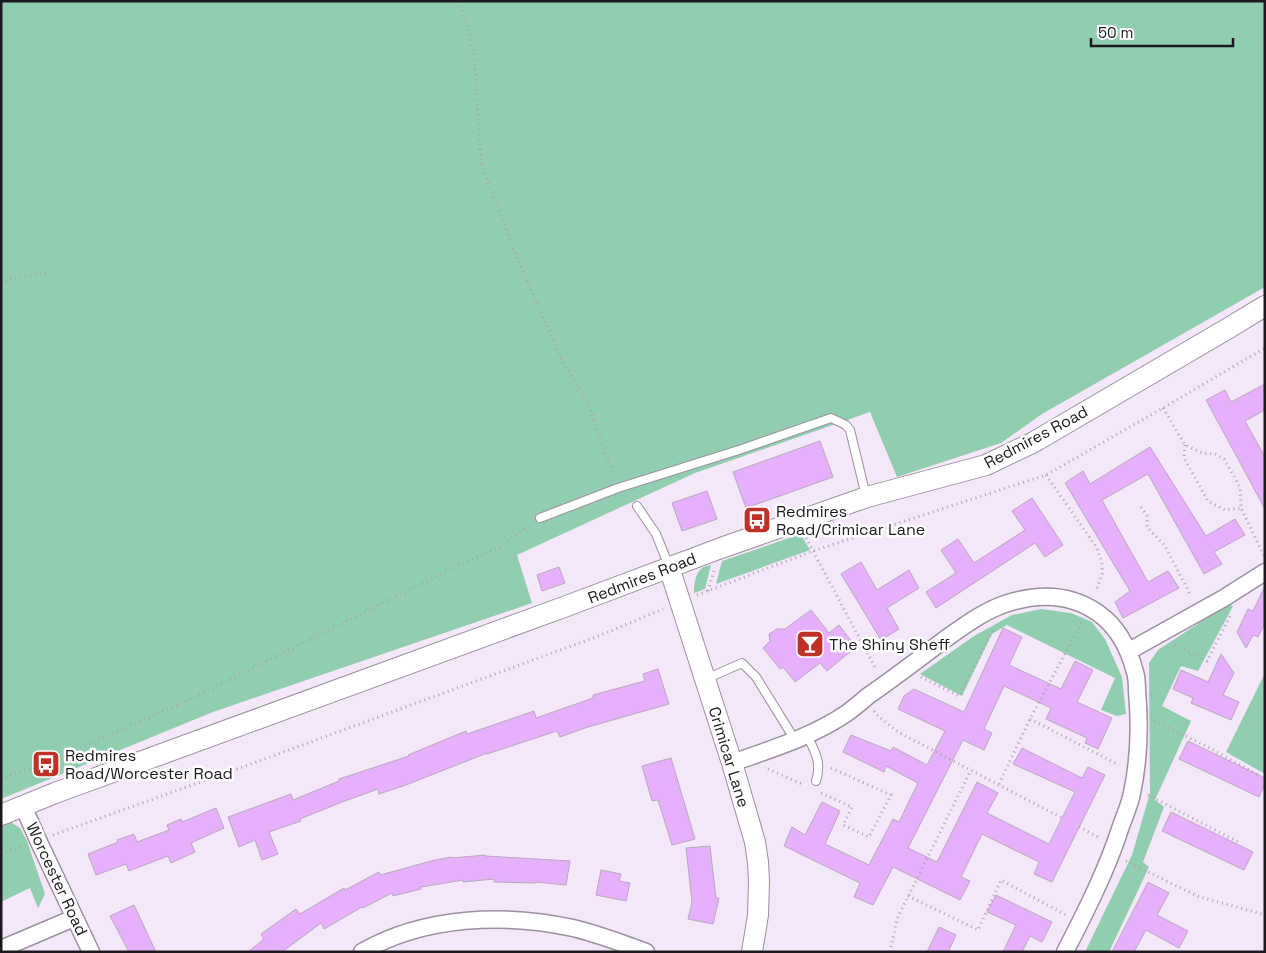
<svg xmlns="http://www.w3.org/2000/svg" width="1266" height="953" font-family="'Space Grotesk',sans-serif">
<rect width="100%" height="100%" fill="#f5e7fa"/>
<g fill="#91ceb0">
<polygon points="1,1 1265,1 1265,287 1042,414 1001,443 897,477 870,412 695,473 517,555 532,603 213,712 1,799"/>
<polygon points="798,535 803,538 810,550 716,584 722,561"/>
<path d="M711,565L705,589L694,593C694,585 695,573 702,568C705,566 708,566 711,565Z"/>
<polygon points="1228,604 1233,606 1198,671 1181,666 1162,706 1191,721 1155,800 1164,807 1143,862 1149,867 1109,952 1085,952 1132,855 1150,793 1149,663 1158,650"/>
<polygon points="1041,609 1071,613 1092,622 1105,639 1122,677 1126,714 1117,716 1101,710 1115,678 1007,625 992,634 962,696 920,674 974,636 1012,615"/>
<polygon points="1265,673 1265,774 1226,752"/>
<polygon points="9,821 20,828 27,841 45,894 38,908 30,888 1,902 1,822"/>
</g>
<g fill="#e7b0fc" stroke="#b7aabc">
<polygon points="1265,384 1265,410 1245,421 1265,457 1265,509 1206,400 1225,390 1231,402"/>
<polygon points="820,441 833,477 746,508 733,472"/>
<polygon points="1150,447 1206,536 1235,519 1245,535 1214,552 1222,564 1204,574 1148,474 1102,500 1148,582 1168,571 1179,588 1123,618 1115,602 1130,591 1065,483 1083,471 1090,484"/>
<polygon points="707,491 717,519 682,531 672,503"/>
<polygon points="1032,498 1063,545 1045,557 1035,543 936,608 926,592 956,573 941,550 958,539 974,563 1025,530 1012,511"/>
<polygon points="861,562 877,590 909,570 919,588 887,608 899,629 881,640 841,574"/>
<polygon points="559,567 565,583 542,591 537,575"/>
<polygon points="1265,586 1265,623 1258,637 1253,635 1246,648 1237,632 1248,609 1253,611"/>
<polygon points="811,610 829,633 839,625 856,647 827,671 820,663 795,682 783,667 780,669 763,648 770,641 769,634 777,629 785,629"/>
<polygon points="1003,628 1022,637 1009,665 1061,689 1075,661 1093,670 1077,702 1112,718 1098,749 1085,743 1087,738 1046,719 1051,708 1004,686 984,729 992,733 984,750 963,740 908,848 937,862 977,782 998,793 987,813 1049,844 1075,792 1013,764 1022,748 1082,778 1088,767 1105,775 1052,882 1034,874 1039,862 982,834 961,877 970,881 960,900 893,867 873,905 854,897 860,883 784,846 792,827 805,835 822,802 840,811 825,844 869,865 893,819 899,822 918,783 886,766 884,772 843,752 851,735 891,751 893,747 927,765 945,731 898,709 904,696 914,689 964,712"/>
<polygon points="1221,654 1234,673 1223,695 1239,702 1231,720 1191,703 1193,698 1173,689 1181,670 1208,682"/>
<polygon points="658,669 669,704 588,727 560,737 557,731 487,754 487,753 406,785 379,794 378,789 342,802 300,819 301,821 269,832 278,854 262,860 255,840 239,847 228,817 291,794 293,800 339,781 339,779 409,756 408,755 466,731 467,734 534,711 536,718 593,698 593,695 645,681 643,674"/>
<polygon points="1188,741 1265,778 1265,784 1259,797 1179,759"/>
<polygon points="671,758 695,839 672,845 658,800 652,801 642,766"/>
<polygon points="216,808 224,828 191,843 195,852 171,863 168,856 129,871 126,864 96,875 88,854 118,842 117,840 134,834 137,842 169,830 167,825 181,819 182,822"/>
<polygon points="1171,812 1253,852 1244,870 1162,831"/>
<polygon points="710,846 716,898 719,898 713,924 688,919 692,902 686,848"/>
<polygon points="485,855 485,856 570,861 566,885 536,882 536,883 494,882 494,879 463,882 463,880 421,887 421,889 393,896 392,893 363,908 362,907 324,929 321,923 282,952 248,952 264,939 261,934 296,909 300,914 344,888 345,890 379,872 380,875 435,860 452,857 452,858"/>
<polygon points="601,870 621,874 619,881 630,883 626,901 596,895"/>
<polygon points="1148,882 1169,893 1157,915 1188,931 1179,948 1146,930 1134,952 1112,952"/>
<polygon points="996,895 1052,922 1042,942 1030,936 1022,952 1003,952 1016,925 987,912"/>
<polygon points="134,905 156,952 129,952 110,916"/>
<polygon points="939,927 956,935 948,952 927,952"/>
</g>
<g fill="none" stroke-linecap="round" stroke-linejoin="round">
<defs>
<g id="service">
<polyline points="637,506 656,534 669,566"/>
<polyline points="540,518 618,488 742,449 831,418 846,425 850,430 866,496"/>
<polyline points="706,679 742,663 756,677 795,740"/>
<path d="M807,735C815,752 822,762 816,781"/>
</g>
<g id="minor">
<polyline points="1129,651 1224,598 1265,572"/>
<path d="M732,763C771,749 812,737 847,713C854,708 861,702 868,696C894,678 919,659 944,640C964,626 985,610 1008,603C1040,593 1071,594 1098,613C1118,627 1129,649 1135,672C1137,678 1137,685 1137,691C1140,724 1139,760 1132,793C1130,804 1125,815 1121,826C1107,870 1086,911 1065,952"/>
<polyline points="23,806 38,840 91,952"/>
<polyline points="1,949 74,918"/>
<path d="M362,952C424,916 505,913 573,928C598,934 622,943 646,952"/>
</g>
<g id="tertiary">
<polyline points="669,567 732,763 755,842 758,862 759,881 758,915 752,952"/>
<polyline points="1,815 55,793 564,607 721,548 867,497 986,465 1034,442 1227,329 1265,306"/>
</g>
</defs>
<use href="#service" stroke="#9c8fa1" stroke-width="10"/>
<use href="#minor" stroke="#9c8fa1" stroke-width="19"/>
<use href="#tertiary" stroke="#9c8fa1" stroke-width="22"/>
<g stroke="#aea3b2" stroke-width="3" stroke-dasharray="1 4" stroke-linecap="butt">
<polyline points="460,1 474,52 481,163 521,268 563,362 588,403 614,476"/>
<polyline points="1,283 8,280 53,271"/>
<polyline points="1163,408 1185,445 1202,453 1215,454 1224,459 1240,487 1241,508 1264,556"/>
<polyline points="1185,445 1184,458 1208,501 1225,510 1241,508"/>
<polyline points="1046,475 1097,548 1102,563 1102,574 1096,591"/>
<polyline points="1141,507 1147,516 1147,527 1165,546 1191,596"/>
<polyline points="806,538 876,669"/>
<polyline points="708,591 714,571"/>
<polyline points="697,595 813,551 1046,475 1163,408 1265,348"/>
<polyline points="1175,645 1207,661 1230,616"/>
<polyline points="921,677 959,696 994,628"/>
<polyline points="874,711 877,715 898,732 1062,818"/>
<polyline points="1030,719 1119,765"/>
<polyline points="1154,722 1163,725 1208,747 1260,776"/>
<polyline points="768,769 804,785"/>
<polyline points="1,779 74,751 193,698 447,571 500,547 529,525"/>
<polyline points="999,784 1030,719 1082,622"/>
<polyline points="821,793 852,807 843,825 869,837 891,795 831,768"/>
<polyline points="1148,795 1240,843"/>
<polyline points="1079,827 1100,838"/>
<polyline points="53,835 240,768 601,635 663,609"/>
<polyline points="1,854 23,846"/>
<polyline points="1126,861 1197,896 1265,915"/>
<polyline points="908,896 978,930 1001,880 1066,915"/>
<polyline points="890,952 897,919 971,770"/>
</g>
<use href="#service" stroke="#fff" stroke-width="8"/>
<use href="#minor" stroke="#fff" stroke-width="16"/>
<use href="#tertiary" stroke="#fff" stroke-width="20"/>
</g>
<defs>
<symbol id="bus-square" viewBox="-11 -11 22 22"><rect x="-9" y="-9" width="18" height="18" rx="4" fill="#bf3127" stroke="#fff"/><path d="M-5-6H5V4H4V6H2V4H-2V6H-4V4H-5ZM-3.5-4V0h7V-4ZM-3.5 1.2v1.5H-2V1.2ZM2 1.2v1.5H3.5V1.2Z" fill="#fff"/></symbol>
<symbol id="bar-square" viewBox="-11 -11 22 22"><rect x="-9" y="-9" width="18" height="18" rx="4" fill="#bf3127" stroke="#fff"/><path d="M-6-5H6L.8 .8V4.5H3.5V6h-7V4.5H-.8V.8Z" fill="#fff"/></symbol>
</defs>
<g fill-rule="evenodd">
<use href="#bus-square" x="741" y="504" width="32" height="32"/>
<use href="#bar-square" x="794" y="628" width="32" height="32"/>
<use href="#bus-square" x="30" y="748" width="32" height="32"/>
</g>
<g text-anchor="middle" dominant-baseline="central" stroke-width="5" stroke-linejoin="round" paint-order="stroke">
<g font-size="16" fill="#1d181f" stroke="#fff">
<text transform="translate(1036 437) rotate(-28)">Redmires Road</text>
<text transform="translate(642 578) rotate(-21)">Redmires Road</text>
<text transform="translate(729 757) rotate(73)">Crimicar Lane</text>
<text transform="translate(57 879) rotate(65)">Worcester Road</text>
</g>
<g font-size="16" fill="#1d181f" stroke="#fff" text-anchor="start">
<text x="776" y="511">Redmires<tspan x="776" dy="18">Road/Crimicar Lane</tspan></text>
<text x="829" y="644">The Shiny Sheff</text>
<text x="65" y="755">Redmires<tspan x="65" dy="18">Road/Worcester Road</tspan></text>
</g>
</g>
<rect width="1266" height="953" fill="none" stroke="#1d181f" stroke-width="5"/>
<path d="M1091 38v8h142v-8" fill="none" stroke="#1d181f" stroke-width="2.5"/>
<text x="1098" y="38" font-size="15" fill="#1d181f" stroke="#ffffff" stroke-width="4" paint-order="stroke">50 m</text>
</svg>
